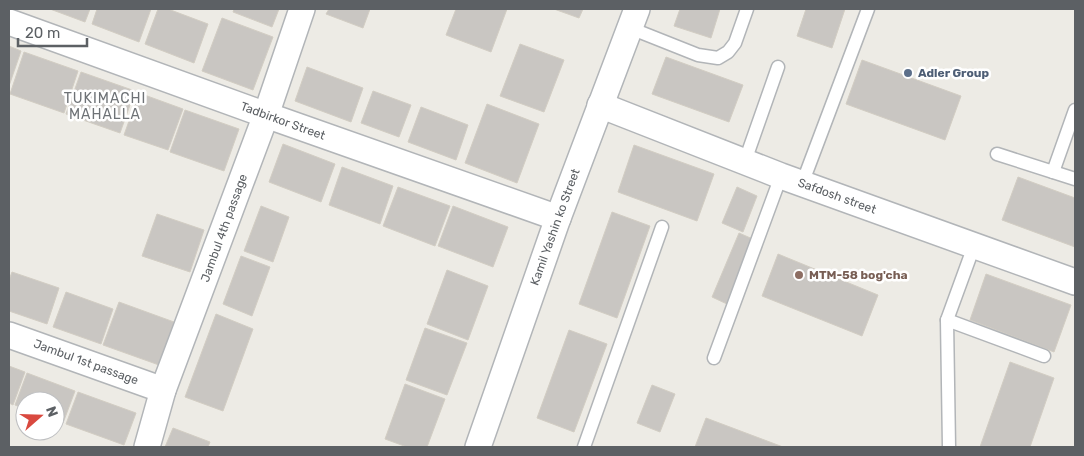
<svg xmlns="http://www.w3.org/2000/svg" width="1084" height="456" font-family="Rubik,sans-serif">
<rect width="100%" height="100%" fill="#edebe5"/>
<g fill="#c9c6c2" stroke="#d2cdc3">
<polygon points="50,9 90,9 85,22"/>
<polygon points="97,9 151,9 139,42 92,24"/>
<polygon points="158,9 168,9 208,24 194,63 145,44"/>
<polygon points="234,9 279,9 272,27 233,12"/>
<polygon points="329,9 370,9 363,28 326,14"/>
<polygon points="456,9 507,9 491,52 446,35"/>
<polygon points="554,9 583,9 579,18"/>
<polygon points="680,9 720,9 711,38 674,26"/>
<polygon points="806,9 845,9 832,48 797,36"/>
<polygon points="222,18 273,37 253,90 202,71"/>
<polygon points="520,44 564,60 544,112 500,96"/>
<polygon points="9,46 21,51 9,86"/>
<polygon points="24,52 78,71 64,113 10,94"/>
<polygon points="666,57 743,85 729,122 652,94"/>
<polygon points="862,60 961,96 945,140 846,104"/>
<polygon points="307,67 363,88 351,122 295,101"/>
<polygon points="81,72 135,91 120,133 66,114"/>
<polygon points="373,91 411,105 399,137 361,123"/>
<polygon points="139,93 183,109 168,150 124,135"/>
<polygon points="487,104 539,124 517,183 465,163"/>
<polygon points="421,107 468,125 456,160 408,142"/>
<polygon points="185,110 239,129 224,171 170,152"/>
<polygon points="283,144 335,164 321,202 269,182"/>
<polygon points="634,145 714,174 697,221 618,192"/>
<polygon points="342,167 393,186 380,224 329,205"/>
<polygon points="1018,177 1075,198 1075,247 1002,220"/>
<polygon points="398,187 450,206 435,246 383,226"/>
<polygon points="737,187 757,196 743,232 722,223"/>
<polygon points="261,206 289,217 273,262 244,251"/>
<polygon points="453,206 508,227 493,267 438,246"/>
<polygon points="612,212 650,226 617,318 579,304"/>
<polygon points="157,214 204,230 190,272 142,256"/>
<polygon points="739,233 755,240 727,304 712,297"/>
<polygon points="778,254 878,295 862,336 762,296"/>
<polygon points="241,256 270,267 252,316 223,304"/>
<polygon points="447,270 488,286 468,340 427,324"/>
<polygon points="12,272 59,288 47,324 9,311 9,280"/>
<polygon points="986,274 1071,305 1054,352 970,320"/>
<polygon points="66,292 113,309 101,344 53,327"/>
<polygon points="119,302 174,322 159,365 103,345"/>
<polygon points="216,314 253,329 223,411 185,397"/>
<polygon points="425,328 467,343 447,395 406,380"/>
<polygon points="569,330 607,344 574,432 537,418"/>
<polygon points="1010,362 1054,378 1030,447 980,447"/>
<polygon points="9,366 25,372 13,405 9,403"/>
<polygon points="27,373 75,391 63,423 55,420 55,401 25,401 25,409 15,405"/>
<polygon points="405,384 445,399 427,447 407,447 385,439"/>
<polygon points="652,385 675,394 660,432 637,423"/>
<polygon points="78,392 136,413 124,445 66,424"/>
<polygon points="706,418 783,447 695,447"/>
<polygon points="173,428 210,442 208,447 165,447"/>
</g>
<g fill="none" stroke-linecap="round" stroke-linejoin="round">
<defs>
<g id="lane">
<polyline points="630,28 698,55 718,58 728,52 735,43 747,9"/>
<polyline points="997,154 1075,179"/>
<polyline points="745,161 778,67"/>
<polyline points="1053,172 1075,110"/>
<polyline points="802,184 868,9"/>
<polyline points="947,320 1044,356"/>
<polyline points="714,358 781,176"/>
<polyline points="584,447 662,227"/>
<polyline points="949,447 947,320 974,246"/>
</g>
<g id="street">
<polyline points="9,22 266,115 558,218"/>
<polyline points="600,105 781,176 1075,282"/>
<polyline points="9,335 163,390"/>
<polyline points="147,447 163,390 266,115 302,9"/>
<polyline points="478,447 558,218 637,9"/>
</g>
</defs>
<use href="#lane" stroke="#b2b5b8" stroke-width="15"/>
<use href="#street" stroke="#b2b5b8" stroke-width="28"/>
<use href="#lane" stroke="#fff" stroke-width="12"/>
<use href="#street" stroke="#fff" stroke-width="25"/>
</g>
<circle fill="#5c6f8a" stroke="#fff" stroke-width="2" cx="908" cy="73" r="5"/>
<circle fill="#8d6e63" stroke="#fff" stroke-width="2" cx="799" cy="275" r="5"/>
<g text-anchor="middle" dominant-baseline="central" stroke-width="5" stroke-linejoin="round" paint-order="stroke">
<g font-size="12" font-weight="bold" fill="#4e5e75" stroke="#fff" text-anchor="start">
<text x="918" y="73">Adler Group</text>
</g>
<g font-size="12" fill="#5c6064" stroke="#fff">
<text transform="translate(283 121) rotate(20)">Tadbirkor Street</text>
<text transform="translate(837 196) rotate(20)">Safdosh street</text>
<text transform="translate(555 227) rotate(-70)">Kamil Yashin ko Street</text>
<text transform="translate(224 228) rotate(-70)">Jambul 4th passage</text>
<text transform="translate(86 362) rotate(20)">Jambul 1st passage</text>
</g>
<g font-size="12" font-weight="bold" fill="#785e54" stroke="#fff" text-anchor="start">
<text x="809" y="275">MTM-58 bog'cha</text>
</g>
<g font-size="14" letter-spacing="1" fill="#6e7276" stroke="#fff">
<text x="105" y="98">TUKIMACHI<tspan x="105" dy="16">MAHALLA</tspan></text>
</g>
</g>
<rect width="1084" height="456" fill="none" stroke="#5c6064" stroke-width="20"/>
<g transform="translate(40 416) rotate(70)"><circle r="24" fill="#ffffff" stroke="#bebfc1"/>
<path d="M0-4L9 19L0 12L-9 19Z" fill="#d9493f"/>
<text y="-8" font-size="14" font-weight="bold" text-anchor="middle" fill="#5c6064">N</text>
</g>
<path d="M18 38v8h69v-8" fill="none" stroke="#5c6064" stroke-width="2.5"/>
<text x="25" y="38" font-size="15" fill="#5c6064" stroke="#ffffff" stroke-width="4" paint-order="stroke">20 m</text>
</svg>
